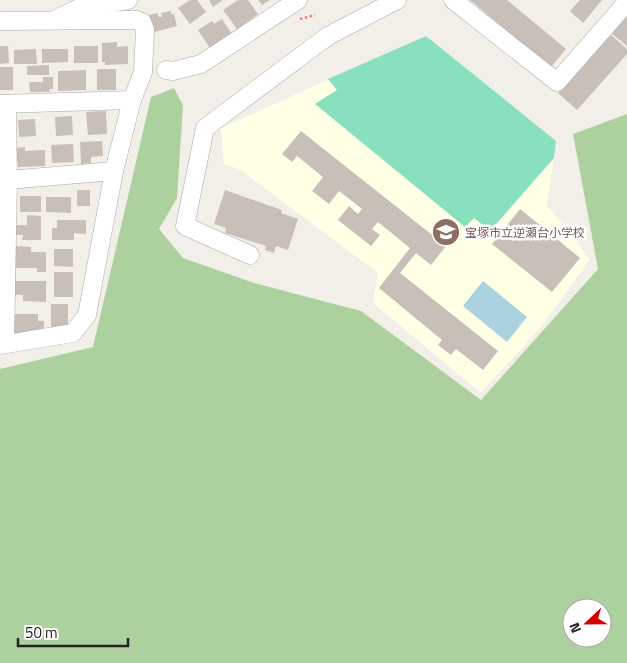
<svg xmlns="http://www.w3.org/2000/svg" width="627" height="663" font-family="'Titillium Web','Noto Sans JP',sans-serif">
<rect width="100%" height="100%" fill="#f2efe9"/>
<polygon fill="#ffffe5" points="426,36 556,141 547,205 590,259 541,327 481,393 373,303 378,273 239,169 224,164 221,128"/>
<path fill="#add19e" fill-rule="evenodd" d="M174,88L183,105L177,198L159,229L183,258L254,283L361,311L481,400L598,269L573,134L627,114V663H0V369L93,347L151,97ZM572,608H602V638H572Z"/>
<polygon fill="#88e0be" points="426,36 556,141 554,158 490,231 474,218 465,227 315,104 337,90 328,79"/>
<polygon fill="#aad3df" points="483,281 527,317 507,342 463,306"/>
<g fill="#c7bfb8">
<polygon points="190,0 197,0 206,12 190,24 178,8"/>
<polygon points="209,0 223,0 213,7"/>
<polygon points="238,0 248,0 258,14 237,29 223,10"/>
<polygon points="258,0 270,0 262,5"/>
<polygon points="470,0 507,0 566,49 551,67"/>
<polygon points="580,0 602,0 583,23 570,11"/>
<polygon points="171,11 171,14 174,14 177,26 154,32 149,15 157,13 159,17 162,17 161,13"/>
<polygon points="627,16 627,46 612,34"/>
<polygon points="222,19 232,34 210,48 198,30 212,21 214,24"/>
<polygon points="611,35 627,49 627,54 577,110 558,93"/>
<polygon points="117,42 117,47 128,46 128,64 105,65 105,62 102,62 102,43"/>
<polygon points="0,46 8,46 9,63 0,64"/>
<rect x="74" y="46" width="24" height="17"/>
<polygon points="36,49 37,64 14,64 14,50"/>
<polygon points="42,49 68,49 68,62 42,63"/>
<polygon points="49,65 49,75 27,75 27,66"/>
<rect x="0" y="67" width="13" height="23"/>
<rect x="97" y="69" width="19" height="21"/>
<polygon points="86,70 86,90 58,91 58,71"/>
<polygon points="43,77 53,77 53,89 49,89 50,92 30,92 29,82 43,82"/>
<polygon points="106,111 107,134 88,135 86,112"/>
<polygon points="72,116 73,135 56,136 55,117"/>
<polygon points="35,119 36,136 19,137 18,120"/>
<polygon points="301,131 446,246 431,265 416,253 400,273 498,351 483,370 456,349 451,355 438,345 442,340 379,288 410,248 378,222 372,229 380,235 371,246 338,220 349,206 358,214 362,209 339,191 329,204 312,191 323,177 297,156 292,162 282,154"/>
<polygon points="102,141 103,156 91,157 91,163 81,164 80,142"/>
<polygon points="73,144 74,162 52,163 51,145"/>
<polygon points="25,147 25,151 45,150 45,166 18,167 16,148"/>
<rect x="77" y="190" width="13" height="16"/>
<polygon points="225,190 282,210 281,213 298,219 288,250 276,246 274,253 265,250 266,246 225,233 226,228 214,224"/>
<rect x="20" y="196" width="21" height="16"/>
<polygon points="46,197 71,197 71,213 46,212"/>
<polygon points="520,209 580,258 552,292 492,244"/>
<polygon points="27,215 41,216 41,240 22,240 23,235 15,235 15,225 27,225"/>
<polygon points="57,220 86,220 86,234 74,233 74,240 52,240 52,228 57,228"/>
<polygon points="14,246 31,247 31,252 46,252 46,272 37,272 37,268 14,268"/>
<polygon points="54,249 73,249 73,267 54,266"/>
<rect x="54" y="272" width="19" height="25"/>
<polygon points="14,281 46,281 46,302 23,301 23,295 14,295"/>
<rect x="51" y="304" width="17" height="27"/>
<polygon points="14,314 38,314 38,321 44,321 44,335 13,335"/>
</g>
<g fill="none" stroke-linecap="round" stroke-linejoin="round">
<defs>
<g id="street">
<polyline points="453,0 557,82 627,2"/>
<polyline points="58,18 79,8 128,0"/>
<polyline points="0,21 137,20 142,22 145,30 143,72 132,100 114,171 87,315 73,333 0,345"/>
<polyline points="166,70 173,71 201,64 298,0"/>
<polyline points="0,104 132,100"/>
<polyline points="8,180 114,171"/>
<polyline points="250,255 185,226 205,128 328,36 397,0"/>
<polyline points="5,344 8,180 7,104"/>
</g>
</defs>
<use href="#street" stroke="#a9a9a9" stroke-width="19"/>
<polyline stroke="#fa8072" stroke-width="2.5" stroke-dasharray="2.5 2.5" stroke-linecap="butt" points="300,19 315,15"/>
<use href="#street" stroke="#fff" stroke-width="18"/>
</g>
<defs>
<symbol id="school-disc" viewBox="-11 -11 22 22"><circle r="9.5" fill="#8d6e63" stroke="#fff"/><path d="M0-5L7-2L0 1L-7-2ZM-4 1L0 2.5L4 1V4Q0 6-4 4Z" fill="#fff"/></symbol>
</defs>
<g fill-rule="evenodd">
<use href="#school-disc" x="430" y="216" width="32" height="32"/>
</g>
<g text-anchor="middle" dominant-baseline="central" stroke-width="5" stroke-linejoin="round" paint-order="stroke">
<g font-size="12" fill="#785e54" stroke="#fff" text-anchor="start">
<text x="465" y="232">宝塚市立逆瀬台小学校</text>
</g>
</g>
<g transform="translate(587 623) rotate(248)"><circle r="24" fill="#ffffff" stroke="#a7a7a7"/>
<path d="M0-4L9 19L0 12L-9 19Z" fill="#d40000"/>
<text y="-8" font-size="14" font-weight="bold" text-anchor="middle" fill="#222222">N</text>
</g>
<path d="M18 638v8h110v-8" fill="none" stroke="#222222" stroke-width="2.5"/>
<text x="25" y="638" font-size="15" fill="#222222" stroke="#ffffff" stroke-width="4" paint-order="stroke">50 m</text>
</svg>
